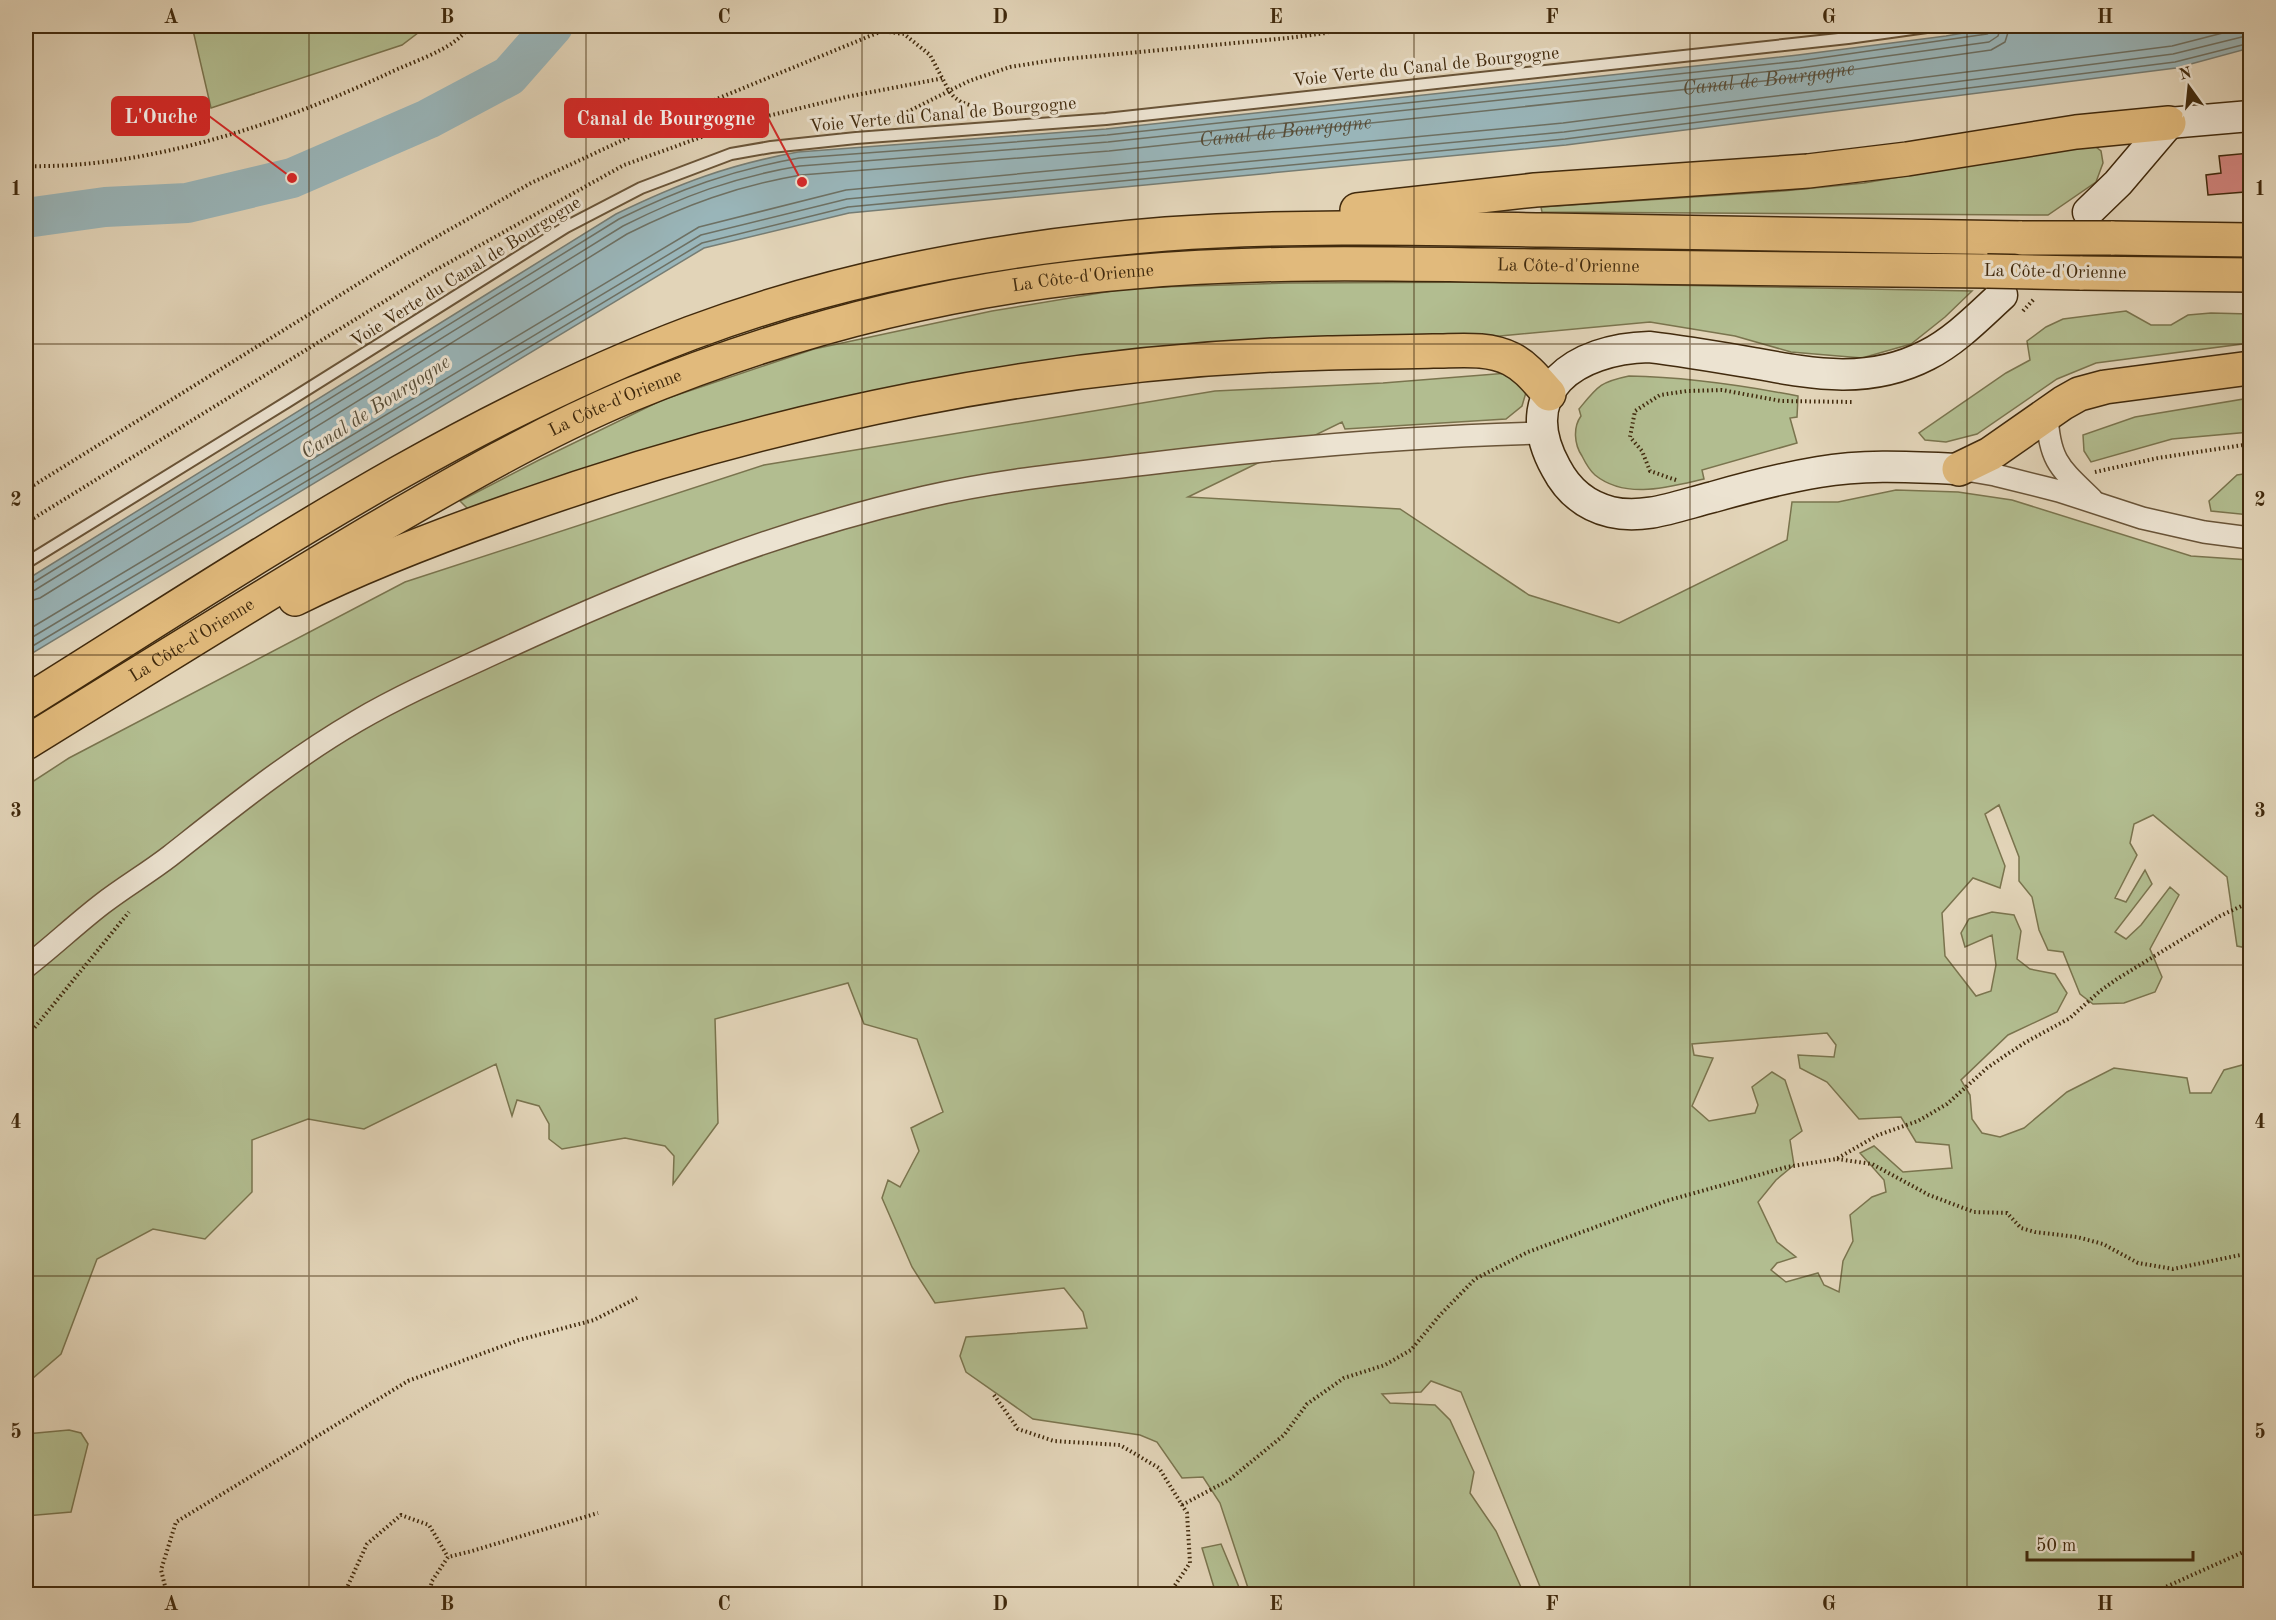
<svg xmlns="http://www.w3.org/2000/svg" width="2276" height="1620" font-family="'Old Standard TT',serif">
<rect width="100%" height="100%" fill="#e2d4b8"/>
<filter id="stains"><feTurbulence type="fractalNoise" baseFrequency=".00333" numOctaves="4"/><feColorMatrix values="0 0 0 0 .2 0 0 0 0 .09 0 0 0 0 .02 0 0 0 .5 -.17"/></filter>
<radialGradient id="worn" r=".72"><stop offset=".6" stop-color="#630" stop-opacity="0"/><stop offset="1" stop-color="#630" stop-opacity=".3"/></radialGradient>
<g fill="#b2bd90" stroke="#7a744e" stroke-width="1.5" fill-rule="evenodd">
<polygon points="192,26 427,26 402,45 211,108"/>
<polygon points="2092,144 2101,151 2103,163 2096,182 2048,215 1542,212 1541,207 1783,191 1864,183"/>
<polygon points="1505,282 1972,291 1945,317 1911,344 1862,358 1791,352 1735,336 1650,322 1500,336 1405,338 1197,349 469,510 460,501 539,460 662,400 814,349 992,311 1130,288 1289,283"/>
<polygon points="2126,311 2151,325 2171,325 2188,315 2211,313 2250,314 2250,343 2096,363 2057,379 1977,434 1946,442 1925,440 1919,433 2006,373 2030,360 2027,341 2046,327 2063,319"/>
<path d="M1508,373L1527,389L1522,406L1506,419L1345,429L1342,422L1188,497L1400,509L1529,595L1619,623L1787,540L1792,502H1838L1896,490L1958,492L2012,500L2191,556L2250,560V886L2243,902L2247,948L2237,946L2227,877L2153,815L2134,824L2130,843L2137,855L2115,898L2126,902L2145,870L2152,884L2115,932L2126,939L2141,925L2170,887L2179,895L2150,949L2162,977L2155,992L2124,1003L2093,1004L2080,994L2063,952L2048,950L2039,930L2032,897L2019,881V857L1999,805L1985,814L2005,866L2000,888L1973,878L1942,913L1945,956L1976,996L1991,991L1996,965L1992,935L1965,947L1961,933L1969,919L1992,912L2014,915L2021,931L2017,959L2030,969L2055,974L2067,993L2057,1012L2008,1035L1961,1080L1970,1095L1972,1119L1982,1133L2000,1137L2024,1128L2067,1092L2114,1068L2187,1078L2190,1093H2211L2224,1070L2242,1065L2250,1056V1594H1543L1461,1392L1431,1381L1421,1392L1382,1394L1390,1403L1435,1405L1450,1420L1474,1472L1470,1493L1496,1531L1524,1594H1250L1220,1503L1203,1477L1182,1478L1157,1442L1140,1435L1033,1419L966,1372L960,1356L966,1337L1087,1328L1083,1312L1064,1288L935,1303L912,1267L882,1198L888,1180L900,1187L919,1151L911,1128L943,1112L917,1039L864,1024L848,983L715,1019L718,1123L673,1184L674,1156L665,1146L625,1138L562,1149L549,1139V1124L539,1106L517,1100L512,1116L496,1064L364,1129L308,1119L252,1140V1192L205,1239L153,1229L97,1259L61,1354L26,1384V786L69,758L405,582L764,465L1215,391L1383,383ZM1827,1033L1836,1045L1834,1057L1798,1055L1800,1068L1827,1082L1859,1119L1901,1117L1916,1142L1949,1145L1952,1168L1903,1172L1874,1146L1860,1153L1884,1180L1886,1192L1872,1197L1850,1215L1853,1241L1843,1261L1839,1292L1824,1285L1818,1273L1786,1282L1771,1270L1777,1263L1796,1257L1777,1242L1758,1202L1776,1180L1794,1165L1790,1140L1802,1131L1785,1080L1772,1072L1752,1087L1758,1105L1755,1113L1709,1121L1692,1106L1713,1058L1694,1055L1692,1044Z"/>
<path d="M1629,376C1687,377 1741,385 1798,396L1797,417L1790,418L1797,443L1702,470L1704,479C1669,487 1626,500 1595,475C1589,470 1585,462 1582,456C1574,444 1573,427 1581,416L1579,409C1598,386 1600,382 1629,376Z"/>
<polygon points="2250,398 2250,432 2172,439 2091,462 2084,451 2083,435 2135,417"/>
<polygon points="2250,473 2250,515 2211,511 2209,501 2237,475"/>
<polygon points="69,1430 81,1433 88,1444 71,1512 26,1516 26,1434"/>
<polygon points="1221,1544 1241,1592 1241,1594 1216,1594 1202,1548"/>
</g>
<path fill="#99b5b9" stroke="#767d74" stroke-width="1.5" d="M2003,26H2250V48L2176,68L1566,145L849,213L704,248L26,657V580L616,214C680,183 728,165 798,152L1106,129L1798,55L1946,36Z"/>
<g fill="none" stroke-linecap="round" stroke-linejoin="round">
<g stroke="#6d7063" stroke-width="1.5">
<path d="M26,585L31,584L619,219C680,189 732,170 799,158L1107,135L1799,61L1987,34L1992,31L1993,26"/>
<path d="M26,593L35,590L623,226C683,196 734,177 800,166L1108,142L1800,68L1989,42L1998,36L2001,26"/>
<path id="s1" d="M26,602L40,598L627,234C685,205 737,186 801,175L1109,151L1801,77L1991,50L2005,42L2010,26"/>
<polyline points="26,631 699,227 846,190 1563,123 2172,46 2250,26"/>
<polyline points="26,641 701,235 847,199 1564,132 2173,54 2250,35"/>
<polyline points="26,650 702,243 848,207 1565,139 2175,62 2250,43"/>
</g>
<polyline stroke="#99b5b9" stroke-width="40" points="26,218 105,207 187,203 292,178 428,119 509,76 553,26"/>
</g>
<polygon fill="#d1847d" stroke="#412a0d" stroke-width="1.5" points="2250,153 2250,187 2245,188 2245,192 2208,195 2206,175 2221,173 2219,156"/>
<g fill="none" stroke-linecap="round" stroke-linejoin="round">
<defs>
<polyline id="lane" points="26,563 287,402 566,227 641,188 731,154 771,147 856,138 1106,119 1848,38 1934,26"/>
<g id="street">
<path d="M2047,414C2049,461 2060,468 2092,499"/>
<polyline points="1960,469 1995,475 2059,491 2142,518 2204,532 2250,538"/>
<path d="M26,967C52,947 76,924 102,904C124,887 148,873 170,856C231,808 290,760 357,721C405,693 456,671 506,648C640,586 780,530 925,497C998,480 1072,473 1146,464C1277,448 1409,436 1541,433"/>
</g>
<g id="secondary">
<polyline points="2088,212 2118,183 2169,123 2250,116"/>
<path d="M1959,469C1912,467 1865,464 1819,472C1783,478 1748,487 1713,497C1680,505 1645,520 1611,512C1586,506 1568,491 1556,468C1513,390 1576,349 1649,347C1683,351 1718,357 1753,363C1813,374 1869,385 1927,355C1955,341 1979,316 2002,295"/>
</g>
<g id="highway">
<polyline points="1357,210 1535,190 1808,171 1907,159 2076,132 2169,123"/>
<polyline points="2111,238 2250,240"/>
<polyline points="2080,273 2250,275"/>
<polyline points="1959,469 1990,454 2063,403 2079,394 2105,387 2250,368"/>
<path d="M295,599C365,564 439,536 513,510C774,417 1052,360 1328,353C1363,352 1398,352 1433,351C1458,351 1488,347 1511,359C1527,367 1538,382 1549,394"/>
<path d="M26,702C241,568 453,423 691,333C843,276 1004,247 1166,234C1292,225 1420,228 1546,230C1705,233 1864,235 2022,238"/>
<path id="s2" d="M26,743C141,672 256,600 372,531C456,482 540,433 630,395C790,329 960,286 1133,272C1268,260 1404,264 1539,266C1688,267 1837,269 1987,271"/>
</g>
</defs>
<use href="#lane" stroke="#695438" stroke-width="14"/>
<use href="#street" stroke="#695438" stroke-width="24"/>
<use href="#secondary" stroke="#412a0d" stroke-width="33"/>
<use href="#highway" stroke="#412a0d" stroke-width="36"/>
<g stroke="#412a0d" stroke-width="4" stroke-dasharray="1.5 3" stroke-linecap="butt">
<polyline points="895,118 969,81 1010,67 1054,60 1288,38 1326,33 1345,26"/>
<path d="M26,166C146,169 281,124 389,73C408,64 440,53 455,41C461,37 466,31 472,26"/>
<polyline points="2023,311 2034,299"/>
<polyline points="2095,472 2158,458 2250,444"/>
<polyline points="1676,480 1650,471 1642,451 1630,437 1635,411 1660,395 1687,391 1722,390 1781,401 1854,402"/>
<polyline points="26,490 403,256 531,183 668,119 882,31 904,34 930,55 949,91 954,97 961,102 987,111"/>
<polyline points="26,523 432,272 624,165 743,122 846,97 944,78"/>
<polyline points="26,1038 129,912"/>
<polyline points="1837,1159 1872,1164 1929,1195 1974,1212 2007,1213 2021,1228 2035,1232 2077,1237 2103,1244 2138,1263 2173,1269 2250,1253"/>
<polyline points="994,1395 1018,1429 1054,1441 1120,1445 1159,1468 1187,1513 1190,1563 1169,1594"/>
<polyline points="1182,1505 1229,1480 1284,1435 1307,1404 1344,1378 1385,1365 1411,1350 1440,1315 1475,1279 1528,1252 1666,1201 1787,1167 1836,1159 1878,1135 1918,1121 1947,1104 1987,1068 2003,1057 2026,1042 2070,1018 2100,991 2117,979 2220,916 2250,902"/>
<polyline points="167,1594 161,1570 176,1522 408,1381 519,1340 594,1320 637,1298"/>
<polyline points="344,1594 367,1544 401,1515 429,1525 448,1557"/>
<polyline points="429,1594 432,1581 448,1557 472,1551 598,1513"/>
<polyline points="2150,1594 2250,1549"/>
</g>
<use href="#lane" stroke="#ece3d1" stroke-width="10"/>
<use href="#street" stroke="#ece3d1" stroke-width="21"/>
<use href="#secondary" stroke="#ece3d1" stroke-width="30"/>
<use href="#highway" stroke="#e1ba7c" stroke-width="33"/>
<defs>
<g id="highway-bridge">
<polyline points="2022,238 2111,238"/>
<polyline points="1987,271 2080,273"/>
</g>
</defs>
<use href="#highway-bridge" stroke="#412a0d" stroke-width="36" stroke-linecap="butt"/>
<use href="#highway-bridge" stroke="#e1ba7c" stroke-width="33"/>
</g>
<path fill="none" stroke="#412a0d" stroke-width="1.5" stroke-opacity="0.55" d="M309,26V1594M586,26V1594M862,26V1594M1138,26V1594M1414,26V1594M1690,26V1594M1967,26V1594M26,344H2250M26,655H2250M26,965H2250M26,1276H2250"/>
<g text-anchor="middle" dominant-baseline="central" stroke-width="6" stroke-linejoin="round" paint-order="stroke">
<g font-size="18" fill="#412a0d" stroke="#ece3d1">
<text transform="translate(1426 67) rotate(-6)">Voie Verte du Canal de Bourgogne</text>
<text transform="translate(943 115) rotate(-5)">Voie Verte du Canal de Bourgogne</text>
<text stroke="none"><textPath href="#s2" startOffset="1653">La Côte-d'Orienne</textPath></text>
<text transform="translate(466 272) rotate(-32)">Voie Verte du Canal de Bourgogne</text>
<text transform="translate(2055 272) rotate(1)">La Côte-d'Orienne</text>
<text stroke="none"><textPath href="#s2" startOffset="1167">La Côte-d'Orienne</textPath></text>
<text stroke="none"><textPath href="#s2" startOffset="681">La Côte-d'Orienne</textPath></text>
<text stroke="none"><textPath href="#s2" startOffset="195">La Côte-d'Orienne</textPath></text>
</g>
<g font-size="20" font-style="italic" fill="#574d38" stroke="#ece3d1">
<text stroke="none"><textPath href="#s1" startOffset="1862">Canal de Bourgogne</textPath></text>
<text stroke="none"><textPath href="#s1" startOffset="1376">Canal de Bourgogne</textPath></text>
<text transform="translate(376 408) rotate(-33)">Canal de Bourgogne</text>
</g>
</g>
<path fill="none" stroke="#d62828" stroke-width="2" d="M292 178L209 116M802 182L768 118"/>
<g fill="#d62828" stroke="#ece3d1" stroke-width="2">
<circle cx="292" cy="178" r="6"/>
<circle cx="802" cy="182" r="6"/>
</g>
<g fill="#d62828" stroke="#d62828" stroke-width="2">
<rect x="112" y="97" width="97" height="38" rx="6"/>
<rect x="565" y="99" width="203" height="38" rx="6"/>
</g>
<g font-size="20" text-anchor="middle" font-weight="bold" fill="#fff">
<text x="161" y="123">L'Ouche</text>
<text x="666" y="125">Canal de Bourgogne</text>
</g>
<rect width="2276" height="1620" fill="none" stroke="#e2d4b8" stroke-width="66"/>
<g transform="translate(2189 87) rotate(345)" stroke="#ece3d1" stroke-width="4.5" paint-order="stroke">
<path d="M0-4.5L10 22L0 15L-10 22Z" fill="#412a0d"/>
<text y="-9" font-size="16" font-weight="bold" text-anchor="middle" fill="#412a0d">N</text>
</g>
<path d="M2027 1551v9h166v-9" fill="none" stroke="#412a0d" stroke-width="3"/>
<text x="2036" y="1551" font-size="18" fill="#412a0d" stroke="#ece3d1" stroke-width="4.5" paint-order="stroke">50 m</text>
<rect x="33" y="33" width="2210" height="1554" fill="none" stroke="#412a0d" stroke-width="2"/>
<g font-size="20" text-anchor="middle" font-weight="bold" fill="#412a0d">
<text x="171" y="23">A</text>
<text x="447" y="23">B</text>
<text x="724" y="23">C</text>
<text x="1000" y="23">D</text>
<text x="1276" y="23">E</text>
<text x="1552" y="23">F</text>
<text x="1829" y="23">G</text>
<text x="2105" y="23">H</text>
<text x="16" y="195">1</text>
<text x="2260" y="195">1</text>
<text x="16" y="506">2</text>
<text x="2260" y="506">2</text>
<text x="16" y="817">3</text>
<text x="2260" y="817">3</text>
<text x="16" y="1128">4</text>
<text x="2260" y="1128">4</text>
<text x="16" y="1438">5</text>
<text x="2260" y="1438">5</text>
<text x="171" y="1610">A</text>
<text x="447" y="1610">B</text>
<text x="724" y="1610">C</text>
<text x="1000" y="1610">D</text>
<text x="1276" y="1610">E</text>
<text x="1552" y="1610">F</text>
<text x="1829" y="1610">G</text>
<text x="2105" y="1610">H</text>
</g>
<rect width="100%" height="100%" filter="url(#stains)"/>
<rect width="100%" height="100%" fill="url(#worn)"/>
</svg>
